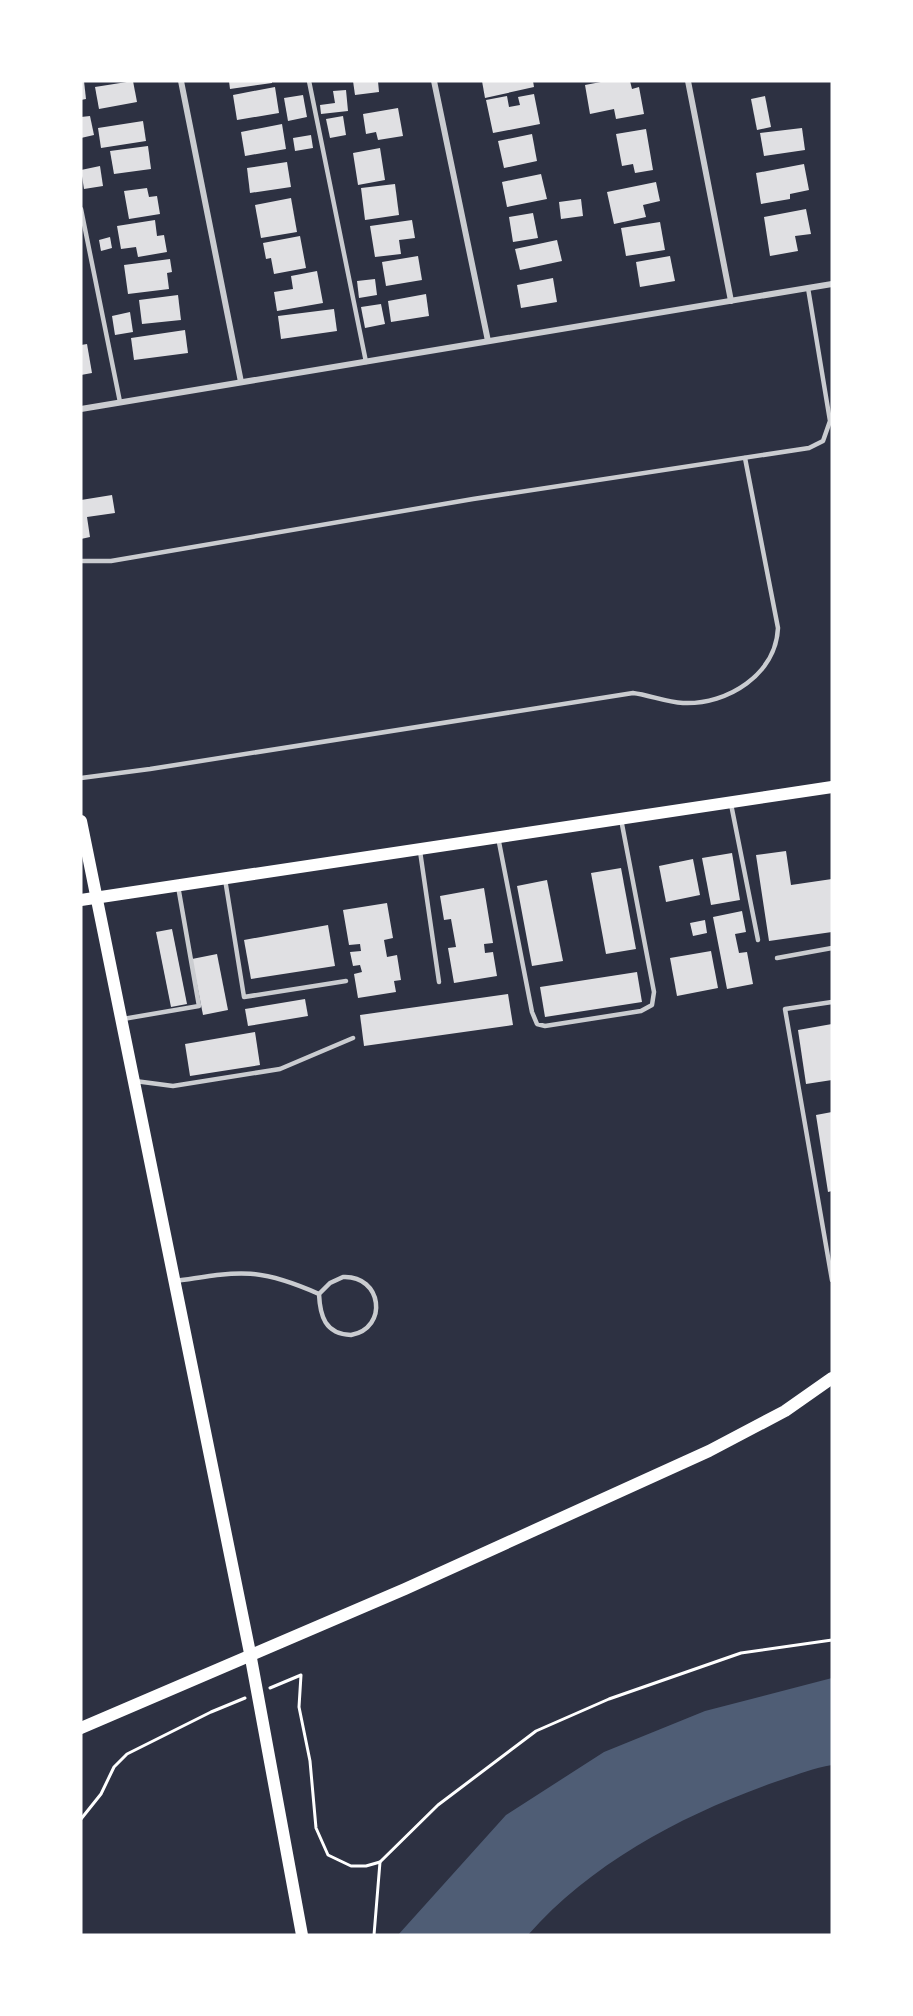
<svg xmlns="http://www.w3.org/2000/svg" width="913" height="2016" font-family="'Noto Sans',sans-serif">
<rect width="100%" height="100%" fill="#2d3142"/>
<path fill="#4f5d75" d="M832,1678V1765C812,1768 794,1776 775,1782C684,1814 592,1862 528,1935H398L506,1815L604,1752L705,1711Z"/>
<g fill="#e0e0e3">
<polygon points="81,81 84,81 86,99 81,100"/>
<polygon points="133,81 137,102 99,109 95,87"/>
<polygon points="229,81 272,81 272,83 230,89"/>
<polygon points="353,81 378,81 379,92 355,95"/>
<polygon points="482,81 533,81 534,87 485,98"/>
<polygon points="606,81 630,81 632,89 639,87 644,114 616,119 614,109 590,114 585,85"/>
<polygon points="275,87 279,113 237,120 233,95"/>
<polygon points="346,90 348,111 321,114 320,105 335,103 333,91"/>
<polygon points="534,94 540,124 493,133 486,100 507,96 509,107 520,105 518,97"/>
<polygon points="303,95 307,117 288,121 284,98"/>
<polygon points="765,96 771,127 757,130 751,99"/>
<polygon points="398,108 403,136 378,140 376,132 366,134 363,114"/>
<polygon points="90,116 94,135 81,138 81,117"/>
<polygon points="343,116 346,135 330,138 326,119"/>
<polygon points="143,121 146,141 101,148 98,128"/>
<polygon points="282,124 286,149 245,156 241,132"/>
<polygon points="802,128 805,150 764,156 760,133"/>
<polygon points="646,129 653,170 635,173 633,164 622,166 616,134"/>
<polygon points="532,134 537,161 504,168 498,141"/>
<polygon points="311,135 313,148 295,151 293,138"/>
<polygon points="148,146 151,169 114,174 110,151"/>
<polygon points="380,148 385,180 358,185 353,153"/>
<polygon points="287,162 291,187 250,193 247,168"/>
<polygon points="804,164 809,190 790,194 790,199 761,204 756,173"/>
<polygon points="100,166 103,186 84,189 81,170"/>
<polygon points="541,174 547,199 507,207 502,182"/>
<polygon points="656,182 660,201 643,205 646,217 614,224 607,192"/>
<polygon points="395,184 399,215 365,220 361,188"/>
<polygon points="147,188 149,197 157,196 160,214 129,219 124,191"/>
<polygon points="291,198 297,232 261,238 255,205"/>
<polygon points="581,199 583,216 561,219 559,202"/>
<polygon points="806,209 811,234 795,236 798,251 770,256 764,217"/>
<polygon points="533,213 538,238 513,242 509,217"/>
<polygon points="155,220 157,236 164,235 167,252 138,257 136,247 121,249 117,226"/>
<polygon points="412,220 415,238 399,240 401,254 375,257 370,226"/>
<polygon points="660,222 665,250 626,256 621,228"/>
<polygon points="300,236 306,268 274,274 271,258 266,259 263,243"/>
<polygon points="110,237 112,248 101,251 99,240"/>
<polygon points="557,240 562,261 520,270 515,249"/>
<polygon points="418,256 422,280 386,286 382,262"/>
<polygon points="670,256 675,281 640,287 636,262"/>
<polygon points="170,259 172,272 167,273 169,289 128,294 124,265"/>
<polygon points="317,271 323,303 277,311 274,292 293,289 291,276"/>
<polygon points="553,278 557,302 521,308 517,285"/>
<polygon points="375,279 377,295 359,298 357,281"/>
<polygon points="426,294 429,316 391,322 388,301"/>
<polygon points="178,295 181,320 142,324 139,300"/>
<polygon points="381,304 385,324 365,328 361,307"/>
<polygon points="334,309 337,331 281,339 278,316"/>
<polygon points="130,312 133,332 115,335 112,316"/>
<polygon points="185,330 188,353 134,360 131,338"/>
<polygon points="87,344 92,373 81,375 81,345"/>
<polygon points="112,495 115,513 87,517 90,537 81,539 81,500"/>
<polygon points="786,851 791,885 832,879 832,932 769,941 756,855"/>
<polygon points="732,853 740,900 711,905 702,858"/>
<polygon points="693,859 700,895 666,902 659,866"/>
<polygon points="621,868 636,949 606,954 591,873"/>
<polygon points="547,880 563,961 532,966 517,886"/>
<polygon points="484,888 493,943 484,944 485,953 493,952 497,976 454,983 448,948 456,947 451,919 444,920 440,896"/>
<polygon points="387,903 393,938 384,940 387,957 397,955 401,980 394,981 396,992 358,998 354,974 362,972 360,965 353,966 350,952 361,951 360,944 349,945 343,910"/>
<polygon points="742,911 746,932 735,934 739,953 747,952 753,984 727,989 713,917"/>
<polygon points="705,920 707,933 693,936 690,923"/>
<polygon points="328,925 335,966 251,979 244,940"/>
<polygon points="172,929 187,1004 171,1007 156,932"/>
<polygon points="711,951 718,988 677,996 670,958"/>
<polygon points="217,954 228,1010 203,1015 192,959"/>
<polygon points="637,972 642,1002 545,1017 540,987"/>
<polygon points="508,994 513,1025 364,1046 360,1015"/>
<polygon points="305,999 308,1016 248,1026 245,1009"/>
<polygon points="832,1024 832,1080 806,1084 798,1030"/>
<polygon points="255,1032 260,1065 190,1076 185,1044"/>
<polygon points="832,1112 832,1191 828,1192 816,1115"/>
</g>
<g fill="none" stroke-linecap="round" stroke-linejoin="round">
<g stroke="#fff" stroke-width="3">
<polyline points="270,1688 301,1675 299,1707 310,1761 316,1828 328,1855 351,1866 366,1866 380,1862 438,1805 536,1731 609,1699 741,1653 832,1640"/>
<polyline points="81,1819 101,1794 114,1767 127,1754 211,1712 245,1698"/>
<polyline points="374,1935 380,1862"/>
</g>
<g stroke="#caccd0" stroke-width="4.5">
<polyline points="309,81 366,362"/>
<polyline points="81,209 120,402"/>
<polyline points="81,561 111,561 473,499 809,448 823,441 830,421 808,288"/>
<path d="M81,778L150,769L633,693C649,695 666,702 683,703C728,705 776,674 778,628L745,458"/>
<polyline points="731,804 758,940"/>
<polyline points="498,837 532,1012 537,1024 545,1026 641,1011 652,1005 654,992 621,819"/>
<polyline points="420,851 439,982"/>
<polyline points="225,879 244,997 346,981"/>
<polyline points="777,958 832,948"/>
<polyline points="832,1002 785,1009 832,1280"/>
<polyline points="123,1019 199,1006 178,886"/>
<polyline points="135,1081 173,1086 280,1069 353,1038"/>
<path d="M343,1277C382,1275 389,1328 351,1335C325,1334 320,1316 319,1294L330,1283Z"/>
<path d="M176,1281C240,1271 258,1267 319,1294"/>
</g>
<g stroke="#caccd0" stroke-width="6">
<polyline points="181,81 241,382"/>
<polyline points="434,81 488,341"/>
<polyline points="688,81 731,301"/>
<polyline points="81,409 832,284"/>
</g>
<g stroke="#fff" stroke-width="12">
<polyline points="81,821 250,1653 302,1935"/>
<polyline points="81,900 832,787"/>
<polyline points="81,1728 405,1589 709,1451 785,1411 832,1378"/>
</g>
</g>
<rect width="913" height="2016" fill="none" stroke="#ffffff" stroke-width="165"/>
</svg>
